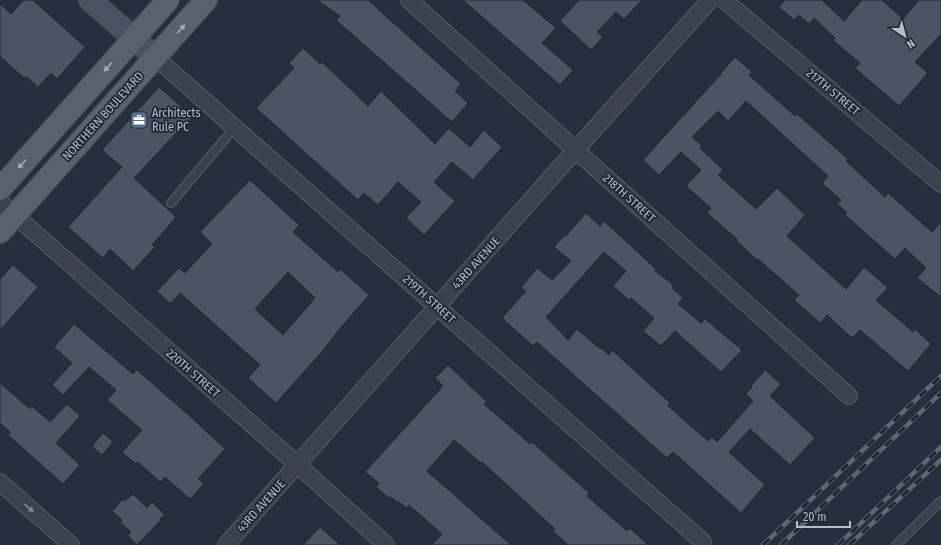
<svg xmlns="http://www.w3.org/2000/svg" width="941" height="545" font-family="'Fira Sans Condensed',sans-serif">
<rect width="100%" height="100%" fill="#272f3e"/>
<g fill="#4c5464" stroke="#222936" fill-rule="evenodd">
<polygon points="24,0 33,0 85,47 57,79 51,73 38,87 26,76 24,78 0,56 0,4 11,14"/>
<polygon points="317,0 368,0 461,84 455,91 468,103 452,122 336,20 340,16"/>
<polygon points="463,0 523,0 556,28 542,43 573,70 560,85"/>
<polygon points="579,0 642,0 624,19 616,12 597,32 603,37 591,50 560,21"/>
<polygon points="783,0 822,0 844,21 862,0 882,0 903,19 919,0 941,0 941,34 915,62 928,73 899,106 855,68 860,63 833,40 835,38 814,18 809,24 799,15 794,20 779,7 784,1"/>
<polygon points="303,48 320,64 322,62 368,106 381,91 435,144 449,128 470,147 484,130 502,147 473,180 452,162 434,182 455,201 424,235 406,218 421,202 398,182 378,205 364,193 358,200 256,108 294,68 289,63"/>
<polygon points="735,57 752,72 749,75 795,116 797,114 848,159 846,161 885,197 888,193 932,232 941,222 941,297 917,278 926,268 905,248 895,259 845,215 847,213 837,203 841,200 822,183 828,176 746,101 728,121 718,111 692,137 702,146 700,148 723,170 718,175 756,209 777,188 805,215 787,236 846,289 864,267 888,288 876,300 913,332 915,329 931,344 908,371 860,330 852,338 827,315 820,323 794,300 799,295 758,259 757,260 736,240 737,239 707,213 711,208 686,186 701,170 681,152 659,175 643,160 721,74 720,74"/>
<polygon points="159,87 193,117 180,131 179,130 134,178 176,217 152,245 155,247 133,271 110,249 103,258 68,227 122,167 102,150"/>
<path d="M250,180L299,225L293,232L338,272L340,269L369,295L342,326L320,354L276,403L248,378L260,365L180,293L170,304L157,291L179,268L185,273L212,244L200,232ZM288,272L315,298L283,335L255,309Z"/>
<polygon points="586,213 600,226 604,221 656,269 655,271 670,282 672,285 673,289 683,298 678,304 701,323 705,319 742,350 721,372 675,331 661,346 643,331 654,318 631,298 629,300 613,286 626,271 604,252 546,317 568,340 577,329 600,349 601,348 609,355 612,350 670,403 668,406 708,441 712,437 717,442 753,401 746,394 752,387 751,386 765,370 781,384 770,396 815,438 790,465 750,429 729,452 765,485 741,513 673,452 667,458 537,342 533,346 502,318 526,291 521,288 537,268 552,280 571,261 554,247 565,235 566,236"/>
<polygon points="13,265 38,287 0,330 0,279"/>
<polygon points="74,324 133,374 137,370 193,419 225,449 198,479 204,484 190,499 165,477 160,482 138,462 136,464 122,452 142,430 107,400 116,390 89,367 63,395 52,385 72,363 54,347"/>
<polygon points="448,365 487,402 484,404 530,444 532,442 589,493 587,496 627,531 630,528 648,545 568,545 553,531 555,529 482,462 481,463 454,440 427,471 511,545 432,545 442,534 409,505 406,508 398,501 397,502 391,497 389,498 376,487 379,483 365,472 443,386 435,378"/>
<polygon points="0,383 30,409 32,406 50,422 67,404 80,416 56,443 80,465 63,484 8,435 10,432 0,423"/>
<polygon points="103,433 113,442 102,455 92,446"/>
<polygon points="133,494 147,508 152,502 165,515 160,519 161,520 137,545 128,536 131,532 120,522 122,520 112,511 123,499 125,501"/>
<polygon points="320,527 340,545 303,545"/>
</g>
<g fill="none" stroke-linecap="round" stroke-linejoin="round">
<defs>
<g id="lane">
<polyline points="171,203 235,127"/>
<polyline points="896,545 941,501"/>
</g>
<g id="street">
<polyline points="409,0 849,396"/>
<polyline points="724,0 941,184"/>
<polyline points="155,57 703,542"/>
<polyline points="0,202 298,465 386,545"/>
<polyline points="0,482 71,545"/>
<polyline points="226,545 563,164 710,0"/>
</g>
<polyline id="secondary" points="90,0 155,57"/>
<g id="primary">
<polyline points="0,189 168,0"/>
<polyline points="0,232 206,0"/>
</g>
</defs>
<use href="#lane" stroke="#565d69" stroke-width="10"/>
<use href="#street" stroke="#565d69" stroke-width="18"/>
<use href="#secondary" stroke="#454b57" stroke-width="24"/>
<use href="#primary" stroke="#454b57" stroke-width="24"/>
<use href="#lane" stroke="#3b424e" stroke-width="8"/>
<use href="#street" stroke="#3b424e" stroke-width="16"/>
<use href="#secondary" stroke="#4a5161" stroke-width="22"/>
<use href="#primary" stroke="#59616e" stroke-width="22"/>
<defs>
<g id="rail">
<polyline points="763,545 941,376"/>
<polyline points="781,545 941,393"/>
<polyline points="838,545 941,447"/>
<polyline points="849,545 941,460"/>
</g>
</defs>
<use href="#rail" stroke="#5e6575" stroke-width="4.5"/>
<use href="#rail" stroke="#202734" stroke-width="3" stroke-dasharray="9" stroke-linecap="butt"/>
</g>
<defs><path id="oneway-solid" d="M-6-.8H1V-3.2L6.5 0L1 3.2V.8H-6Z"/></defs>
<g fill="#a5abb7">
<use href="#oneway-solid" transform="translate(181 29) rotate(-48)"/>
<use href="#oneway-solid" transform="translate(108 67) rotate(132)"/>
<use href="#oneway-solid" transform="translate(22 164) rotate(132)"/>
</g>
<use fill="#808692" href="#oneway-solid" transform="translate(29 508) rotate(41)"/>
<defs>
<symbol id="office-square" viewBox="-11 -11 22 22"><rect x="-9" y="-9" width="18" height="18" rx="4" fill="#5c6f8a" stroke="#202734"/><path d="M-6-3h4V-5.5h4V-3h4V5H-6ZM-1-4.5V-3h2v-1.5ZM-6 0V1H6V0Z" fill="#fff"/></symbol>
</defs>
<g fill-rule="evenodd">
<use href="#office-square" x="129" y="110" width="20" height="20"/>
</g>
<g text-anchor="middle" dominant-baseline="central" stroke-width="3.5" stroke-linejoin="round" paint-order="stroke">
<g font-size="12" fill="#b8bdc9" stroke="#202734">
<text transform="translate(833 92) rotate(40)">217TH STREET</text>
<text transform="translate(103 116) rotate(-48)">NORTHERN BOULEVARD</text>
<text transform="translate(629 198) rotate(42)">218TH STREET</text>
<text transform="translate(476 263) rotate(-48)">43RD AVENUE</text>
<text transform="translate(429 299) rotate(42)">219TH STREET</text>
<text transform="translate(193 373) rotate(41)">220TH STREET</text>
<text transform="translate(261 506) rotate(-48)">43RD AVENUE</text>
</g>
<g font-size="12" fill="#b8bdc9" stroke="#202734" text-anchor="start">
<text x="152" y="113">Architects<tspan x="152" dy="14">Rule PC</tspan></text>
</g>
</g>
<g transform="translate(905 36) rotate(144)" stroke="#202734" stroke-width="3" paint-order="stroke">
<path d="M0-3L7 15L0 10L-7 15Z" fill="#b8bdc9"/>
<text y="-6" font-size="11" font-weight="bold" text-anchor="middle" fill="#b8bdc9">N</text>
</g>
<path d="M797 521v6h53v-6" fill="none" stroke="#b8bdc9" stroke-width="2"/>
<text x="803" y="521" font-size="12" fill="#b8bdc9" stroke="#202734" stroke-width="3" paint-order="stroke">20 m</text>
</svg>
